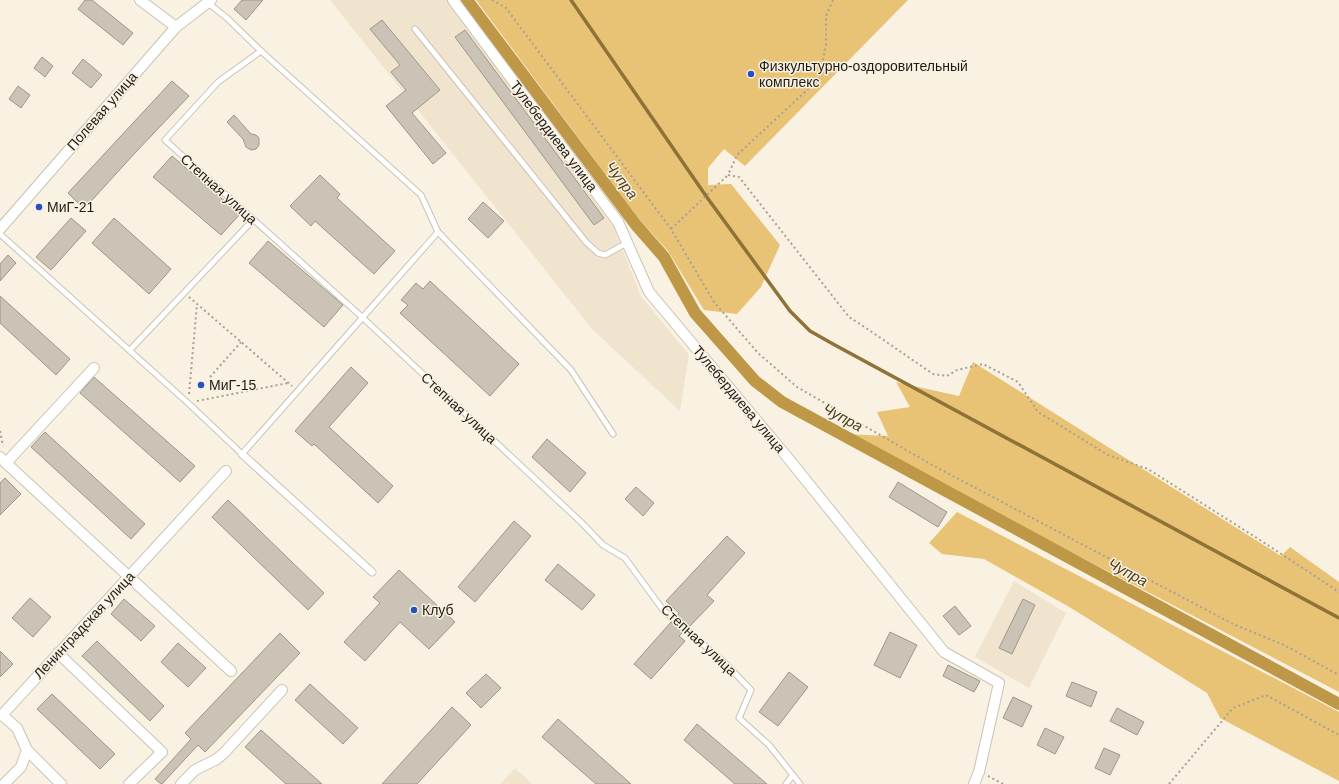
<svg xmlns="http://www.w3.org/2000/svg" width="1339" height="784" font-family="Arial,sans-serif">
<rect width="100%" height="100%" fill="#f9f1e2"/>
<g fill="#f0e4ce">
<polygon points="330,0 447,0 613,226 641,296 689,355 680,411 593,330"/>
<polygon points="1014,581 1066,613 1029,688 975,657"/>
<polygon points="515,768 532,784 500,784"/>
</g>
<g fill="#e9c375">
<polygon points="476,0 908,0 745,166 724,149 708,168 708,185 731,184 780,245 761,287 737,314 704,310 668,251 638,218"/>
<polygon points="973,362 1281,556 1290,547 1339,582 1339,692 845,434 888,436 877,412 910,407 896,382 959,396"/>
<polygon points="957,512 1339,712 1339,781 1220,718 1207,693 1071,608 984,559 942,554 929,543"/>
</g>
<g fill="none" stroke-linecap="round" stroke-linejoin="round">
<polyline stroke="#8e7238" stroke-width="3.5" points="571,0 706,196 790,311 810,331 833,344 1339,618"/>
<polyline stroke="#be9847" stroke-width="12" points="467,0 636,225 664,257 695,313 755,381 782,402 1339,704"/>
</g>
<g fill="#cbc3b5" stroke="#9e9789">
<polygon points="85,0 92,0 133,33 123,45 78,9"/>
<polygon points="242,0 263,0 246,20 234,9"/>
<polygon points="382,20 440,90 412,113 446,153 433,164 386,106 406,90 391,72 400,65 370,29"/>
<polygon points="465,30 604,218 594,225 455,37"/>
<polygon points="42,57 53,66 45,77 34,68"/>
<polygon points="83,59 102,75 91,88 72,73"/>
<polygon points="172,81 189,96 135,153 84,209 68,193"/>
<polygon points="18,86 30,95 21,108 9,99"/>
<polygon points="234,115 251,134 256,135 259,138 259,145 256,149 251,150 246,147 243,139 227,122"/>
<polygon points="172,156 240,214 221,235 153,177"/>
<polygon points="320,175 340,194 337,198 395,251 374,274 315,221 311,226 290,206"/>
<polygon points="483,202 504,221 488,238 468,219"/>
<polygon points="71,218 86,231 51,270 36,257"/>
<polygon points="114,218 171,269 149,294 92,243"/>
<polygon points="268,241 343,305 324,327 249,263"/>
<polygon points="8,255 16,263 0,281 0,264"/>
<polygon points="430,281 519,364 490,396 400,313 408,305 401,300 416,283 423,289"/>
<polygon points="0,296 70,359 56,375 0,323"/>
<polygon points="351,367 368,383 329,427 393,486 378,503 314,444 312,446 295,431"/>
<polygon points="94,377 195,466 180,482 80,393"/>
<polygon points="45,432 145,524 131,539 31,447"/>
<polygon points="547,439 586,473 570,492 532,457"/>
<polygon points="5,478 21,494 0,515 0,483"/>
<polygon points="898,482 947,512 938,527 889,497"/>
<polygon points="636,487 654,503 643,516 625,499"/>
<polygon points="228,500 324,593 308,610 212,517"/>
<polygon points="514,521 531,536 475,602 458,587"/>
<polygon points="727,536 745,553 707,595 714,601 689,627 677,616 679,613 666,601"/>
<polygon points="558,564 595,595 582,610 545,580"/>
<polygon points="399,570 455,622 429,649 400,622 365,661 344,642 380,603 373,597"/>
<polygon points="30,598 51,617 33,637 12,618"/>
<polygon points="124,599 155,626 141,641 111,614"/>
<polygon points="1023,599 1035,605 1012,654 999,648"/>
<polygon points="955,606 971,626 959,635 943,616"/>
<polygon points="671,622 683,632 679,636 685,641 651,679 634,664"/>
<polygon points="890,632 917,645 900,678 874,665"/>
<polygon points="280,633 300,653 205,752 198,745 162,784 161,784 155,779 191,739 185,733"/>
<polygon points="97,641 164,706 150,721 82,656"/>
<polygon points="178,643 206,668 188,687 161,662"/>
<polygon points="0,651 13,664 0,677"/>
<polygon points="948,665 980,681 974,692 943,676"/>
<polygon points="789,672 808,687 778,726 759,712"/>
<polygon points="486,674 501,688 481,708 466,693"/>
<polygon points="1072,682 1097,692 1091,707 1066,696"/>
<polygon points="310,684 358,728 343,744 295,700"/>
<polygon points="52,694 115,754 100,769 37,709"/>
<polygon points="1013,697 1032,706 1022,727 1003,718"/>
<polygon points="452,707 471,725 417,784 382,784"/>
<polygon points="1117,708 1144,722 1137,735 1110,721"/>
<polygon points="558,719 631,784 596,784 542,737"/>
<polygon points="697,724 767,784 735,784 684,740"/>
<polygon points="1045,728 1064,737 1055,754 1037,745"/>
<polygon points="261,730 322,784 286,784 245,747"/>
<polygon points="1104,748 1120,755 1110,775 1095,768"/>
</g>
<g fill="none" stroke-linecap="round" stroke-linejoin="round">
<defs>
<g id="service">
<polyline points="415,29 586,242 598,253 605,255 627,243"/>
<polyline points="261,51 218,82 165,140 362,317 582,523 603,545 625,558 663,610 725,663 751,690 739,718 769,745 800,784"/>
<polyline points="438,232 571,370 613,434"/>
<polyline points="0,234 188,403 242,454 438,232 421,195 261,51 227,18 208,3"/>
<polyline points="130,350 253,220"/>
<polyline points="786,784 793,775"/>
</g>
<polyline id="pedestrian" points="242,454 372,572"/>
<g id="minor">
<polyline points="140,0 176,27"/>
<polyline points="453,0 618,222 649,292 788,458 944,652 999,683 979,772 974,784"/>
<polyline points="0,229 176,27 211,0"/>
<polyline points="0,457 6,463 94,368"/>
<polyline points="6,463 231,671"/>
<polyline points="58,653 162,752 129,784"/>
<polyline points="27,750 61,784"/>
<polyline points="4,784 21,767 27,750 17,728 2,715 226,471"/>
<polyline points="181,784 195,770 217,759 224,753 282,690"/>
</g>
</defs>
<use href="#service" stroke="#cbc3b5" stroke-width="7"/>
<use href="#pedestrian" stroke="#cbc3b5" stroke-width="9"/>
<use href="#minor" stroke="#cbc3b5" stroke-width="12"/>
<g stroke="#a6a095" stroke-width="2" stroke-dasharray="2 3" stroke-linecap="butt">
<polyline points="492,0 506,8 671,229 714,302 758,353 797,387 934,466 1233,624 1284,645 1339,675"/>
<polyline points="833,0 826,16 826,45 819,79 737,155 728,175 739,177 849,317 869,330 933,374 947,376 957,370 983,364 1018,382 1038,412 1108,455 1148,469 1260,540 1339,592"/>
<polyline points="671,229 728,175"/>
<polyline points="189,297 292,386"/>
<polyline points="210,377 241,342"/>
<polyline points="189,394 197,304"/>
<polyline points="197,401 288,383"/>
<polyline points="0,431 3,446"/>
<polyline points="988,776 1003,784"/>
<polyline points="1169,784 1233,708 1266,695 1339,735"/>
</g>
<use href="#service" stroke="#fff" stroke-width="5"/>
<use href="#pedestrian" stroke="#fff" stroke-width="7"/>
<use href="#minor" stroke="#fff" stroke-width="10"/>
</g>
<g fill="#2552c0" stroke="#f9f1e2" stroke-width="1.5">
<circle cx="751" cy="74" r="4"/>
<circle cx="39" cy="207" r="4"/>
<circle cx="201" cy="385" r="4"/>
<circle cx="414" cy="610" r="4"/>
</g>
<g text-anchor="middle" dominant-baseline="central" stroke-width="3" stroke-linejoin="round" paint-order="stroke">
<g font-size="14" fill="#1e1b16" stroke="#f9f1e2" text-anchor="start">
<text x="759" y="66">Физкультурно-оздоровительный<tspan x="759" dy="16">комплекс</tspan></text>
<text x="47" y="207">МиГ-21</text>
<text x="209" y="385">МиГ-15</text>
<text x="422" y="610">Клуб</text>
</g>
<g font-size="14" fill="#1e1b16" stroke="#f9f1e2">
<text transform="translate(102 111) rotate(-49)">Полевая улица</text>
<text transform="translate(554 136) rotate(53)">Тулебердиева улица</text>
<text transform="translate(219 189) rotate(42)">Степная улица</text>
<text transform="translate(739 399) rotate(50)">Тулебердиева улица</text>
<text transform="translate(459 408) rotate(43)">Степная улица</text>
<text transform="translate(84 625) rotate(-47)">Ленинградская улица</text>
<text transform="translate(699 640) rotate(43)">Степная улица</text>
</g>
<g font-size="15" font-style="italic" fill="#50401d" stroke="#f9f1e2">
<text transform="translate(622 180) rotate(53)">Чупра</text>
<text transform="translate(843 417) rotate(28)">Чупра</text>
<text transform="translate(1128 572) rotate(28)">Чупра</text>
</g>
</g>
</svg>
